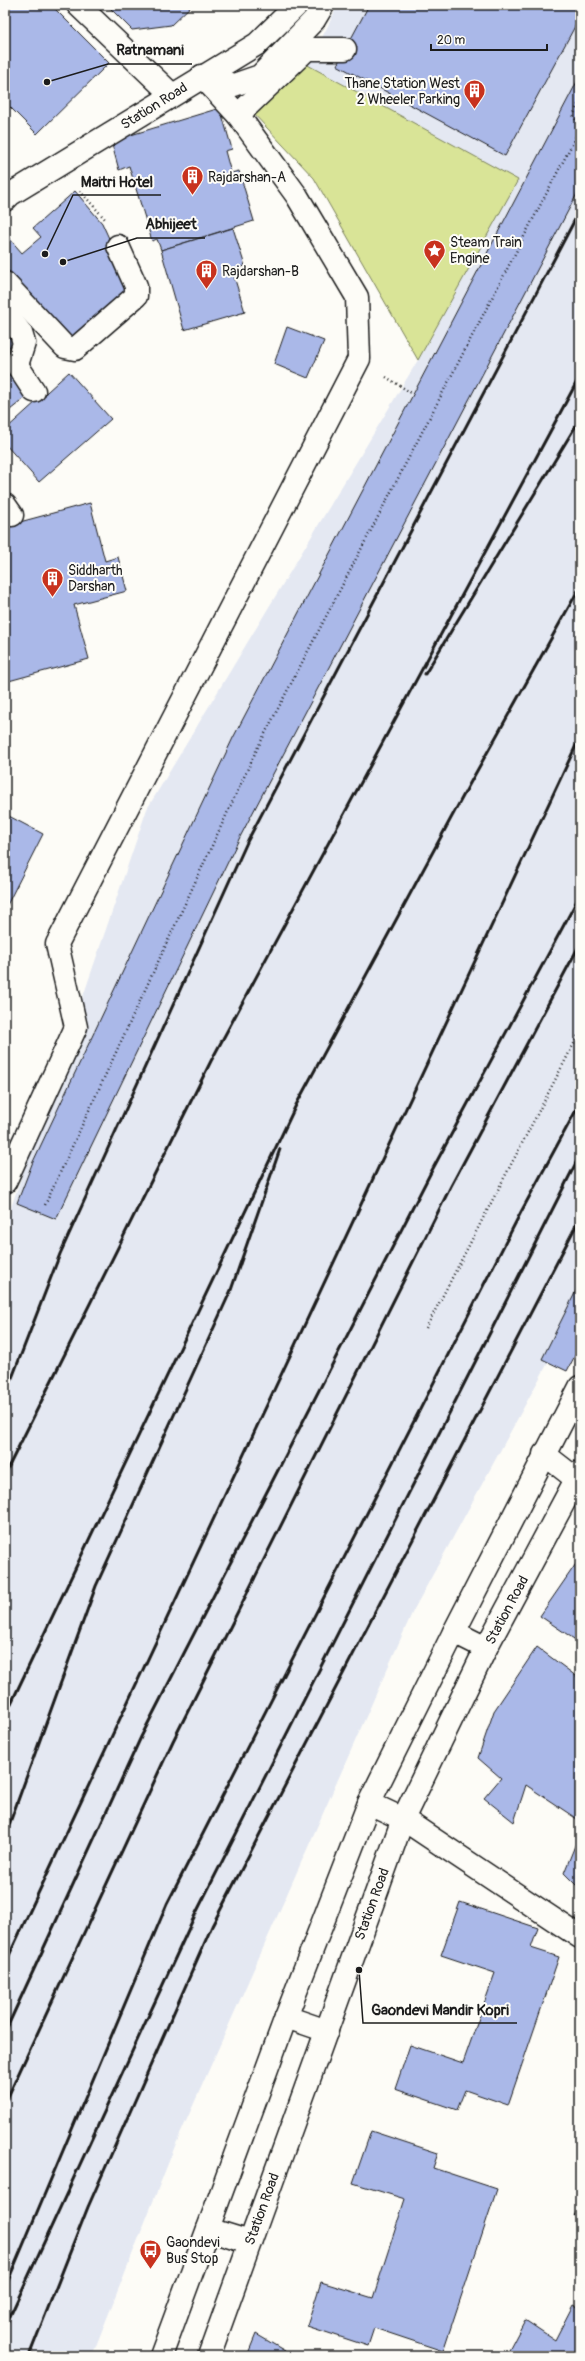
<svg xmlns="http://www.w3.org/2000/svg" width="585" height="2361" font-family="Pangolin,sans-serif">
<rect width="100%" height="100%" fill="#fdfcf7"/>
<filter id="ink" filterUnits="userSpaceOnUse"><feTurbulence type="fractalNoise" baseFrequency=".025" numOctaves="2"/><feDisplacementMap in="SourceGraphic" scale="8" xChannelSelector="R" yChannelSelector="G"/><feConvolveMatrix kernelMatrix="1 2 1 2 8 2 1 2 1" color-interpolation-filters="sRGB"/></filter>
<g filter="url(#ink)">
<polygon fill="#e4e8f2" points="338,5 580,5 580,1304 413,1611 175,2146 92,2356 5,2356 5,1225 147,809 418,360 314,178 252,112 315,52"/>
<polygon fill="#d9e497" stroke="#7a805a" points="304,63 518,180 418,360 314,178 252,112"/>
<g fill="#aab8e8" stroke="#1c1c1c">
<polygon points="5,5 51,5 109,63 37,134 5,102"/>
<polygon points="107,5 192,5 171,25 132,30"/>
<polygon points="369,5 580,5 580,17 505,156 337,65"/>
<polygon points="580,76 580,188 240,837 56,1219 17,1203 32,1164 233,738"/>
<polygon points="220,108 232,149 225,151 231,173 239,171 254,221 161,250 157,239 152,241 129,166 119,170 111,141"/>
<polygon points="75,191 102,223 133,291 70,343 5,271 5,242 9,238 22,253 41,237 33,228"/>
<polygon points="233,228 245,266 232,270 245,312 184,330 161,250"/>
<polygon points="5,323 18,339 5,350"/>
<polygon points="287,327 324,341 308,378 274,364"/>
<polygon points="5,357 30,394 5,414"/>
<polygon points="69,372 111,419 39,482 5,444 5,430"/>
<polygon points="90,503 105,561 118,557 127,591 74,605 89,659 5,682 5,578 8,577 5,566 5,526"/>
<polygon points="5,814 43,834 5,909"/>
<polygon points="580,1283 580,1346 567,1371 542,1359"/>
<polygon points="580,1558 580,1643 540,1616"/>
<polygon points="537,1647 580,1679 580,1821 526,1785 514,1822 484,1798 501,1778 478,1758 494,1711"/>
<polygon points="580,1833 580,1889 564,1873"/>
<polygon points="460,1902 538,1928 531,1948 559,1957 508,2105 465,2090 457,2110 395,2089 410,2045 463,2063 495,1973 441,1955"/>
<polygon points="371,2131 438,2153 433,2168 497,2189 443,2351 374,2328 368,2346 307,2326 321,2282 373,2298 405,2199 353,2183"/>
<polygon points="580,2205 580,2220 574,2216"/>
<polygon points="573,2305 580,2308 580,2356 506,2356 525,2320 555,2340"/>
<polygon points="256,2334 285,2351 284,2356 247,2356"/>
</g>
<g fill="none" stroke-linecap="round" stroke-linejoin="round">
<defs>
<g id="lane">
<polyline points="78,5 172,95"/>
<polyline points="202,76 234,85 260,76 314,20 323,5"/>
<polyline points="238,115 307,49 345,49"/>
</g>
<g id="street">
<polyline points="5,200 11,194 257,44 297,5"/>
<polyline points="5,283 65,347 75,349 136,296 136,286 118,246"/>
<polyline points="5,312 21,333 24,343 17,365 34,391"/>
<polyline points="5,505 12,515"/>
<polyline points="5,1182 76,1027 57,944 359,359 357,297 297,196 238,115 202,76"/>
<polyline points="544,1454 580,1482"/>
<polyline points="369,1803 403,1819 580,1937"/>
</g>
<g id="secondary">
<polyline points="454,1632 486,1648"/>
<polyline points="286,2017 327,2031"/>
<polyline points="208,2229 250,2242"/>
<polyline points="161,2356 286,2017 369,1803 454,1632 580,1387"/>
<polyline points="209,2356 403,1819 486,1648 580,1472"/>
</g>
</defs>
<use href="#lane" stroke="#1c1c1c" stroke-width="25"/>
<use href="#street" stroke="#1c1c1c" stroke-width="25"/>
<use href="#secondary" stroke="#1c1c1c" stroke-width="25"/>
<g stroke="#1c1c1c" stroke-width="2.5" stroke-dasharray="1 3" stroke-linecap="butt">
<polyline points="580,101 573,115 580,127"/>
<polyline points="80,191 105,219"/>
<polyline points="386,377 413,394"/>
<polyline points="45,1205 257,749 580,129"/>
<polyline points="426,1328 580,1032"/>
</g>
<use href="#lane" stroke="#fdfcf7" stroke-width="22"/>
<use href="#street" stroke="#fdfcf7" stroke-width="22"/>
<use href="#secondary" stroke="#fdfcf7" stroke-width="22"/>
<g stroke="#1c1c1c" stroke-width="3">
<polyline points="425,674 580,419"/>
<polyline points="5,1396 60,1254 248,840 580,210"/>
<polyline points="5,1474 211,1061 580,376"/>
<polyline points="5,1716 296,1105 469,785 580,587"/>
<polyline points="5,1836 96,1586 231,1290 280,1149"/>
<polyline points="5,1964 580,737"/>
<polyline points="5,2032 141,1737 430,1174 580,895"/>
<polyline points="5,2103 173,1741 451,1186 580,944"/>
<polyline points="5,2288 167,1904 521,1212 580,1103"/>
<polyline points="5,2327 195,1915 580,1155"/>
<polyline points="29,2356 88,2207 212,1926 580,1218"/>
</g>
</g>
</g>
<defs>
<symbol id="building-pin" viewBox="-11 -11 22 30"><path d="M0 17L-7.5 6A9.5 9.5 0 1 1 7.5 6Z" fill="#c8321e" stroke="#fdfcf7"/><path d="M-4-6H4V6H1V3H-1V6H-4ZM-2.5-4.3h1.7v1.8h-1.7ZM.8-4.3h1.7v1.8H.8ZM-2.5-1h1.7V.8h-1.7ZM.8-1h1.7V.8H.8Z" fill="#fff"/></symbol>
<symbol id="sight-pin" viewBox="-11 -11 22 30"><path d="M0 17L-7.5 6A9.5 9.5 0 1 1 7.5 6Z" fill="#c8321e" stroke="#fdfcf7"/><path d="M0-6L1.8-2.2L6-1.7L2.9 1.2L3.7 5.4L0 3.3L-3.7 5.4L-2.9 1.2L-6-1.7L-1.8-2.2Z" fill="#fff"/></symbol>
<symbol id="bus-pin" viewBox="-11 -11 22 30"><path d="M0 17L-7.5 6A9.5 9.5 0 1 1 7.5 6Z" fill="#c8321e" stroke="#fdfcf7"/><path d="M-5-6H5V4H4V6H2V4H-2V6H-4V4H-5ZM-3.5-4V0h7V-4ZM-3.5 1.2v1.5H-2V1.2ZM2 1.2v1.5H3.5V1.2Z" fill="#fff"/></symbol>
</defs>
<g fill-rule="evenodd">
<use href="#building-pin" x="462" y="78" width="25" height="34"/>
<use href="#building-pin" x="180" y="164" width="25" height="34"/>
<use href="#sight-pin" x="422" y="238" width="25" height="34"/>
<use href="#building-pin" x="194" y="258" width="25" height="34"/>
<use href="#building-pin" x="40" y="566" width="25" height="34"/>
<use href="#bus-pin" x="138" y="2238" width="25" height="34"/>
</g>
<g text-anchor="middle" dominant-baseline="central" stroke-width="4" stroke-linejoin="round" paint-order="stroke">
<g font-size="14" fill="#1c1c1c" stroke="#fdfcf7" text-anchor="start">
<text x="460" y="83" text-anchor="end">Thane Station West<tspan x="460" dy="16">2 Wheeler Parking</tspan></text>
<text x="208" y="177">Rajdarshan-A</text>
<text x="450" y="242">Steam Train<tspan x="450" dy="16">Engine</tspan></text>
<text x="222" y="271">Rajdarshan-B</text>
<text x="68" y="570">Siddharth<tspan x="68" dy="16">Darshan</tspan></text>
<text x="166" y="2242">Gaondevi<tspan x="166" dy="16">Bus Stop</tspan></text>
</g>
<g font-size="14" fill="#1c1c1c" stroke="#fdfcf7">
<text transform="translate(154 106) rotate(-32)">Station Road</text>
<text transform="translate(507 1610) rotate(-62)">Station Road</text>
<text transform="translate(372 1904) rotate(-70)">Station Road</text>
<text transform="translate(262 2209) rotate(-70)">Station Road</text>
</g>
</g>
<path fill="none" stroke="#1c1c1c" stroke-width="1.5" d="M47 82L108 64H192M45 254L73 195H161M63 262L137 238H205M359 1970L363 2023H517"/>
<g fill="#1c1c1c" stroke="#fdfcf7" stroke-width="1.5">
<circle cx="47" cy="82" r="4"/>
<circle cx="45" cy="254" r="4"/>
<circle cx="63" cy="262" r="4"/>
<circle cx="359" cy="1970" r="4"/>
</g>
<g font-size="15" text-anchor="middle" font-weight="bold" fill="#1c1c1c" stroke="#fdfcf7" stroke-width="4" stroke-linejoin="round" paint-order="stroke">
<text x="150" y="55">Ratnamani</text>
<text x="117" y="187">Maitri Hotel</text>
<text x="171" y="229">Abhijeet</text>
<text x="440" y="2015">Gaondevi Mandir Kopri</text>
</g>
<rect width="585" height="2361" fill="none" stroke="#fdfcf7" stroke-width="20"/>
<rect x="10" y="10" width="565" height="2341" fill="none" stroke="#1c1c1c" stroke-width="1.5" filter="url(#ink)"/>
<path d="M431 44v6h116v-6" fill="none" stroke="#1c1c1c" stroke-width="2"/>
<text x="437" y="44" font-size="12" fill="#1c1c1c" stroke="#fdfcf7" stroke-width="3" paint-order="stroke">20 m</text>
</svg>
